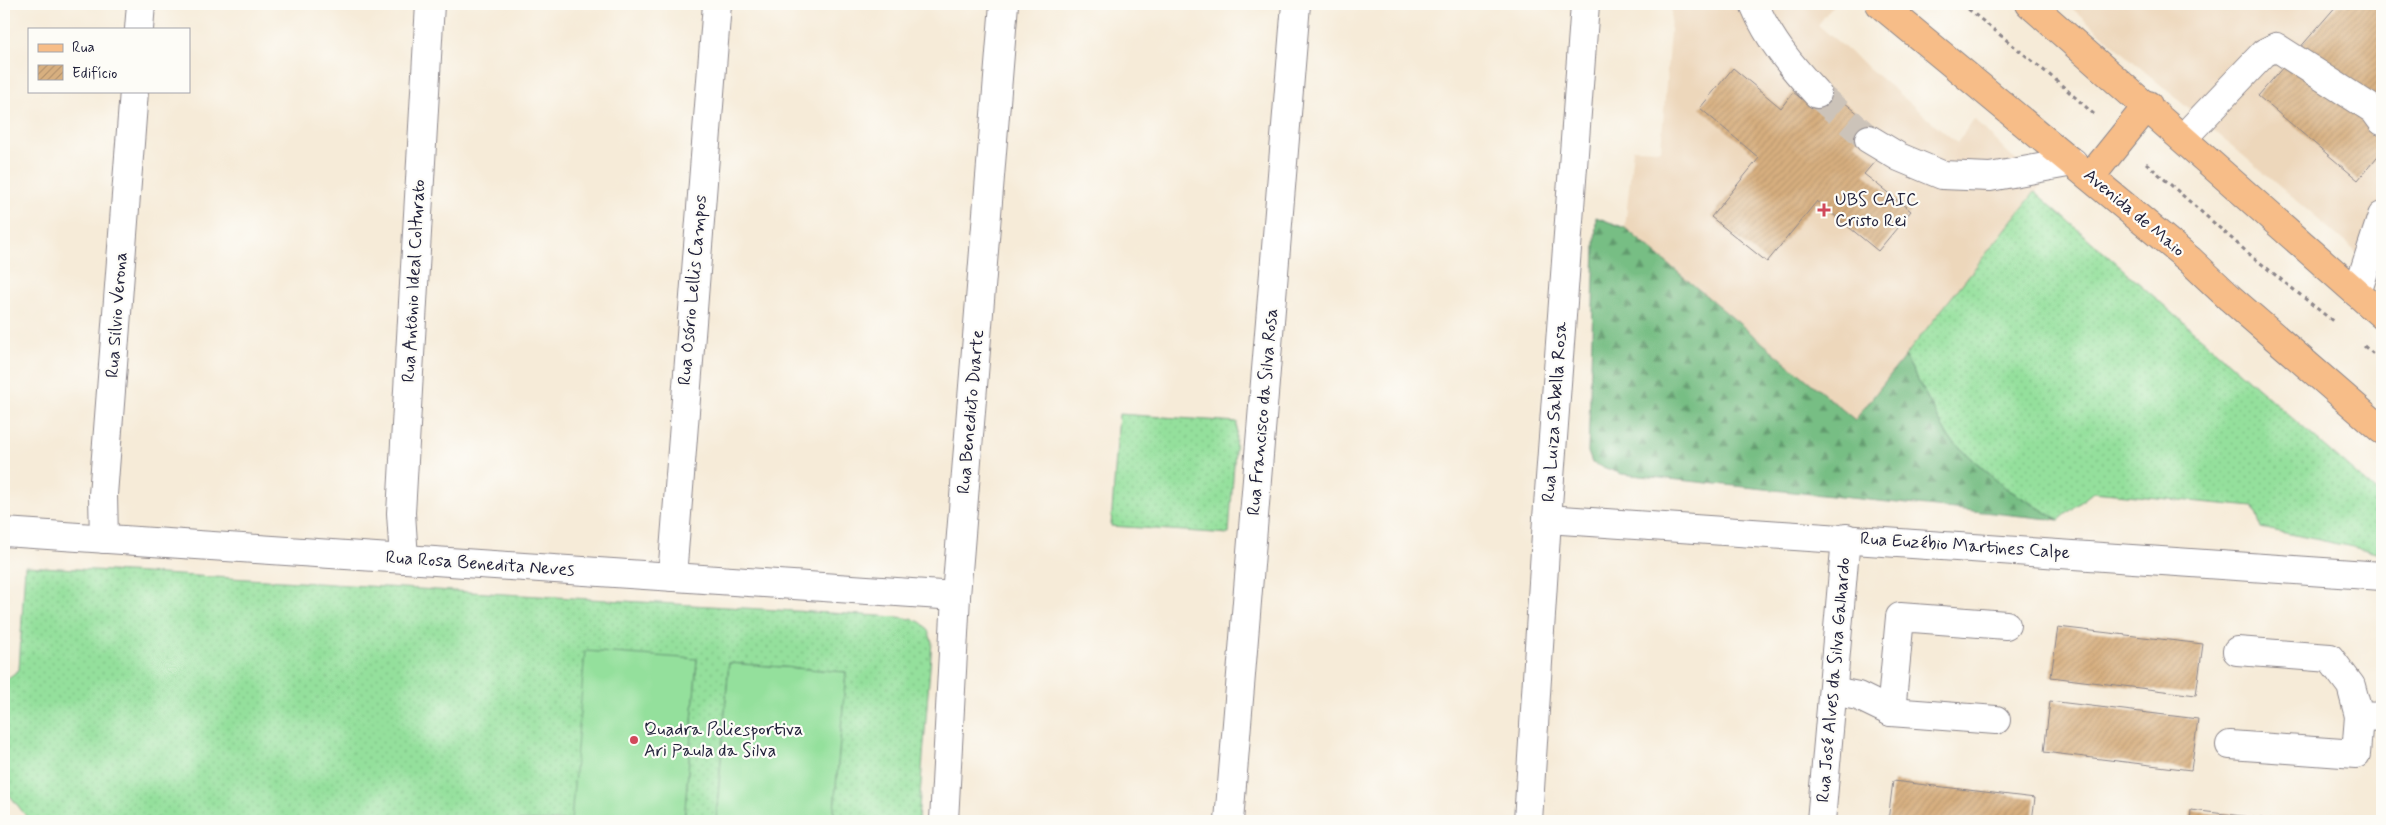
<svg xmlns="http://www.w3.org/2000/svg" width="2386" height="825" font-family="Mynerve,sans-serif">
<defs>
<pattern id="grass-dots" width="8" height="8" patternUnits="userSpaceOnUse" patternTransform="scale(1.25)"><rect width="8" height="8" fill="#94e09c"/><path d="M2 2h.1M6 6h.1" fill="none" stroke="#7fc087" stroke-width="1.8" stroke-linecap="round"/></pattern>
<pattern id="forest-firs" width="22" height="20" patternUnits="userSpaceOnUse" patternTransform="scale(1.25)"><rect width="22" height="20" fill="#77be84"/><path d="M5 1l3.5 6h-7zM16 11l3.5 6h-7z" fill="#619a6d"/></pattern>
<pattern id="building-hatch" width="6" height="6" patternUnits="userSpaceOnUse" patternTransform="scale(1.25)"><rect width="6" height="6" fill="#d7af7f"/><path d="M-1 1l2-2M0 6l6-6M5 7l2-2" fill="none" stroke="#b8966f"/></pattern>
</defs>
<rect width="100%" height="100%" fill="#fdfcf7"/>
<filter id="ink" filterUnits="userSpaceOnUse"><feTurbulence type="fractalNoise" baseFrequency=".02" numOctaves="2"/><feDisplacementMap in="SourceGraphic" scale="10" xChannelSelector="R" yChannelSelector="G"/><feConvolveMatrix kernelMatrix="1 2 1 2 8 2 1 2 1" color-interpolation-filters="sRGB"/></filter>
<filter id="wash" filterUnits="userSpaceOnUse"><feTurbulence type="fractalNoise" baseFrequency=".0096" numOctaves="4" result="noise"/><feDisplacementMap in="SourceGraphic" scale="20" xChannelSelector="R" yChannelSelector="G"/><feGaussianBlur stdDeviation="1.12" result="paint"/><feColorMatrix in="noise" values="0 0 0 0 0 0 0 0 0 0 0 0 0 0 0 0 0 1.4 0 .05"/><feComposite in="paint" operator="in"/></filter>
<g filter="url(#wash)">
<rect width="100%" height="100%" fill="#f6ebd8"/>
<g fill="#edd7bb">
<polygon points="1672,4 1832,4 1833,5 1818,25 1957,143 1974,119 2041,185 1855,420 1625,228 1633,149 1661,150"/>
<polygon points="2067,4 2382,4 2382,274 2142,69"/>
</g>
<g fill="url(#grass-dots)" stroke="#5b816c">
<polygon points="2035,192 2382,497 2382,553 2261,528 2254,507 2093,492 2059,520 2004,487 1948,437 1905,356"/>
<polygon points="1119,414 1237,422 1229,534 1111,526"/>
<path d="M25,566L898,617C919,620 926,620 932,642L918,821H833L846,672L729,663L716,821H684L697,659L572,821H580H30L4,788V681L19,670Z"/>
</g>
<polygon fill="url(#forest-firs)" stroke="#4c7060" points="1596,217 1625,228 1855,420 1905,356 1948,437 2004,487 2059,520 1622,474 1592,463 1588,452"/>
<g fill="#94e09c" stroke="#5b816c">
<polygon points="585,651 697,659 684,821 571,821"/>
<polygon points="729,663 846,672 833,821 716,821"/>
</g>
<g id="blocks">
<g fill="url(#building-hatch)">
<polygon points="2338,4 2382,4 2382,151 2358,180 2258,96"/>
<polygon points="1733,68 1781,108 1793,92 1813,108 1828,89 1871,124 1855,143 1876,160 1864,174 1911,211 1878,251 1817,201 1767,262 1711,217 1759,158 1700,108"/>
<polygon points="2058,627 2203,644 2196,695 2051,677"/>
<polygon points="2050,701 2198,719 2191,770 2044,752"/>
<polygon points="1893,781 2035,798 2032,821 1888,821"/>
<polygon points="2191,810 2276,820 2276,821 2190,821"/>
</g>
</g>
</g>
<g filter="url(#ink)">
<use href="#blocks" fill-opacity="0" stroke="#8c868a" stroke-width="1"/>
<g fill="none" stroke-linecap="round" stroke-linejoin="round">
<polyline stroke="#ccc3b9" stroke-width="28" stroke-dasharray="28 14" stroke-linecap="butt" points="1817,94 1869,139"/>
<defs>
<g id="minor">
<path d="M1754,4C1769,40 1791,66 1817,94"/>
<polyline points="139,29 141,4"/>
<polyline points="2183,138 2264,53 2276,47 2374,110 2382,121"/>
<polyline points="1869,139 1899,157 1942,175 1990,177 2073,162"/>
<polyline points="2357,293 2382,216"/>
<polyline points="1547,519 2382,576"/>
<polyline points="4,532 956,596"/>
<polyline points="104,539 103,495 134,91"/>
<polyline points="404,559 401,513 430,4"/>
<polyline points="672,577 717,4"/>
<polyline points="2237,651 2330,658 2351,686 2359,716 2382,717"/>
<polyline points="1833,691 1858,696 1891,712 1996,720"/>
<polyline points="1891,712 1900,617 2006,625"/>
<polyline points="2230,745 2356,754 2359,716"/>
<polyline points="944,821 956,596 1004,4"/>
<polyline points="1229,821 1296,4"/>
<polyline points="1528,821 1547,519 1585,4"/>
<polyline points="1821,821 1846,538"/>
</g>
<g id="major">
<polyline points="1880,4 2190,260 2230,298 2382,430"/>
<polyline points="2030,4 2382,315"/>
<polyline points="2091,176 2148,105"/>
</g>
</defs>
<use href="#minor" stroke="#8c868a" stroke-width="30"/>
<use href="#major" stroke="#8c868a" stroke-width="30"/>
<g stroke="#8c868a" stroke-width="3" stroke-dasharray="4 4" stroke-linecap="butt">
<polyline points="1962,4 2057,81 2096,116"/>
<polyline points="2146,163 2248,253 2334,322"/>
<polyline points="2364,346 2382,361"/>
</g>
<use href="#minor" stroke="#fff" stroke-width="28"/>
<use href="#major" stroke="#f7bd88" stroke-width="28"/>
</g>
</g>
<g fill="#d1495b" stroke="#fdfcf7" stroke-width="2">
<path d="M1821.5 202.5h5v5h5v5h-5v5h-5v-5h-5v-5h5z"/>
<circle cx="634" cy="740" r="5"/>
</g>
<g text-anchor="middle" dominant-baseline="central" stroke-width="4.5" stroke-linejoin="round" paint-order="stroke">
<g font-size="18" fill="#22223b" stroke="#fdfcf7" text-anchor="start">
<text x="1835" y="200">UBS CAIC<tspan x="1835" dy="21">Cristo Rei</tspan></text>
<text x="644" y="730">Quadra Poliesportiva<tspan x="644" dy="21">Ari Paula da Silva</tspan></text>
</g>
<g font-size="18" fill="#22223b" stroke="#fdfcf7">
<text transform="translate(2134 213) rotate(40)">Avenida de Maio</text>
<text transform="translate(414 281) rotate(-87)">Rua Antônio Ideal Colturato</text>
<text transform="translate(693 290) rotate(-85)">Rua Osório Lellis Campos</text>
<text transform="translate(117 315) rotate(-86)">Rua Silvio Verona</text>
<text transform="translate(971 412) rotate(-85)">Rua Benedicto Duarte</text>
<text transform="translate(1263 412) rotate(-85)">Rua Francisco da Silva Rosa</text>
<text transform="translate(1555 412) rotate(-86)">Rua Luiza Sabella Rosa</text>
<text transform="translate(1965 546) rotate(4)">Rua Euzébio Martines Calpe</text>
<text transform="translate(480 564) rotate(4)">Rua Rosa Benedita Neves</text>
<text transform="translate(1834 680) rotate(-85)">Rua José Alves da Silva Galhardo</text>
</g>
</g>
<rect width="2386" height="825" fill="none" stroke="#fdfcf7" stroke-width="20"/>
<rect x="28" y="28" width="162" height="65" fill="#fdfcf7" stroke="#a5a5ac"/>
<rect x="38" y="44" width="25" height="8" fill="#f7bd88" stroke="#a5a5ac"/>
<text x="72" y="52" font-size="15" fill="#22223b">Rua</text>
<rect x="38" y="65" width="25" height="15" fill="url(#building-hatch)" stroke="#a5a5ac"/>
<text x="72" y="78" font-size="15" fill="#22223b">Edifício</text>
</svg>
